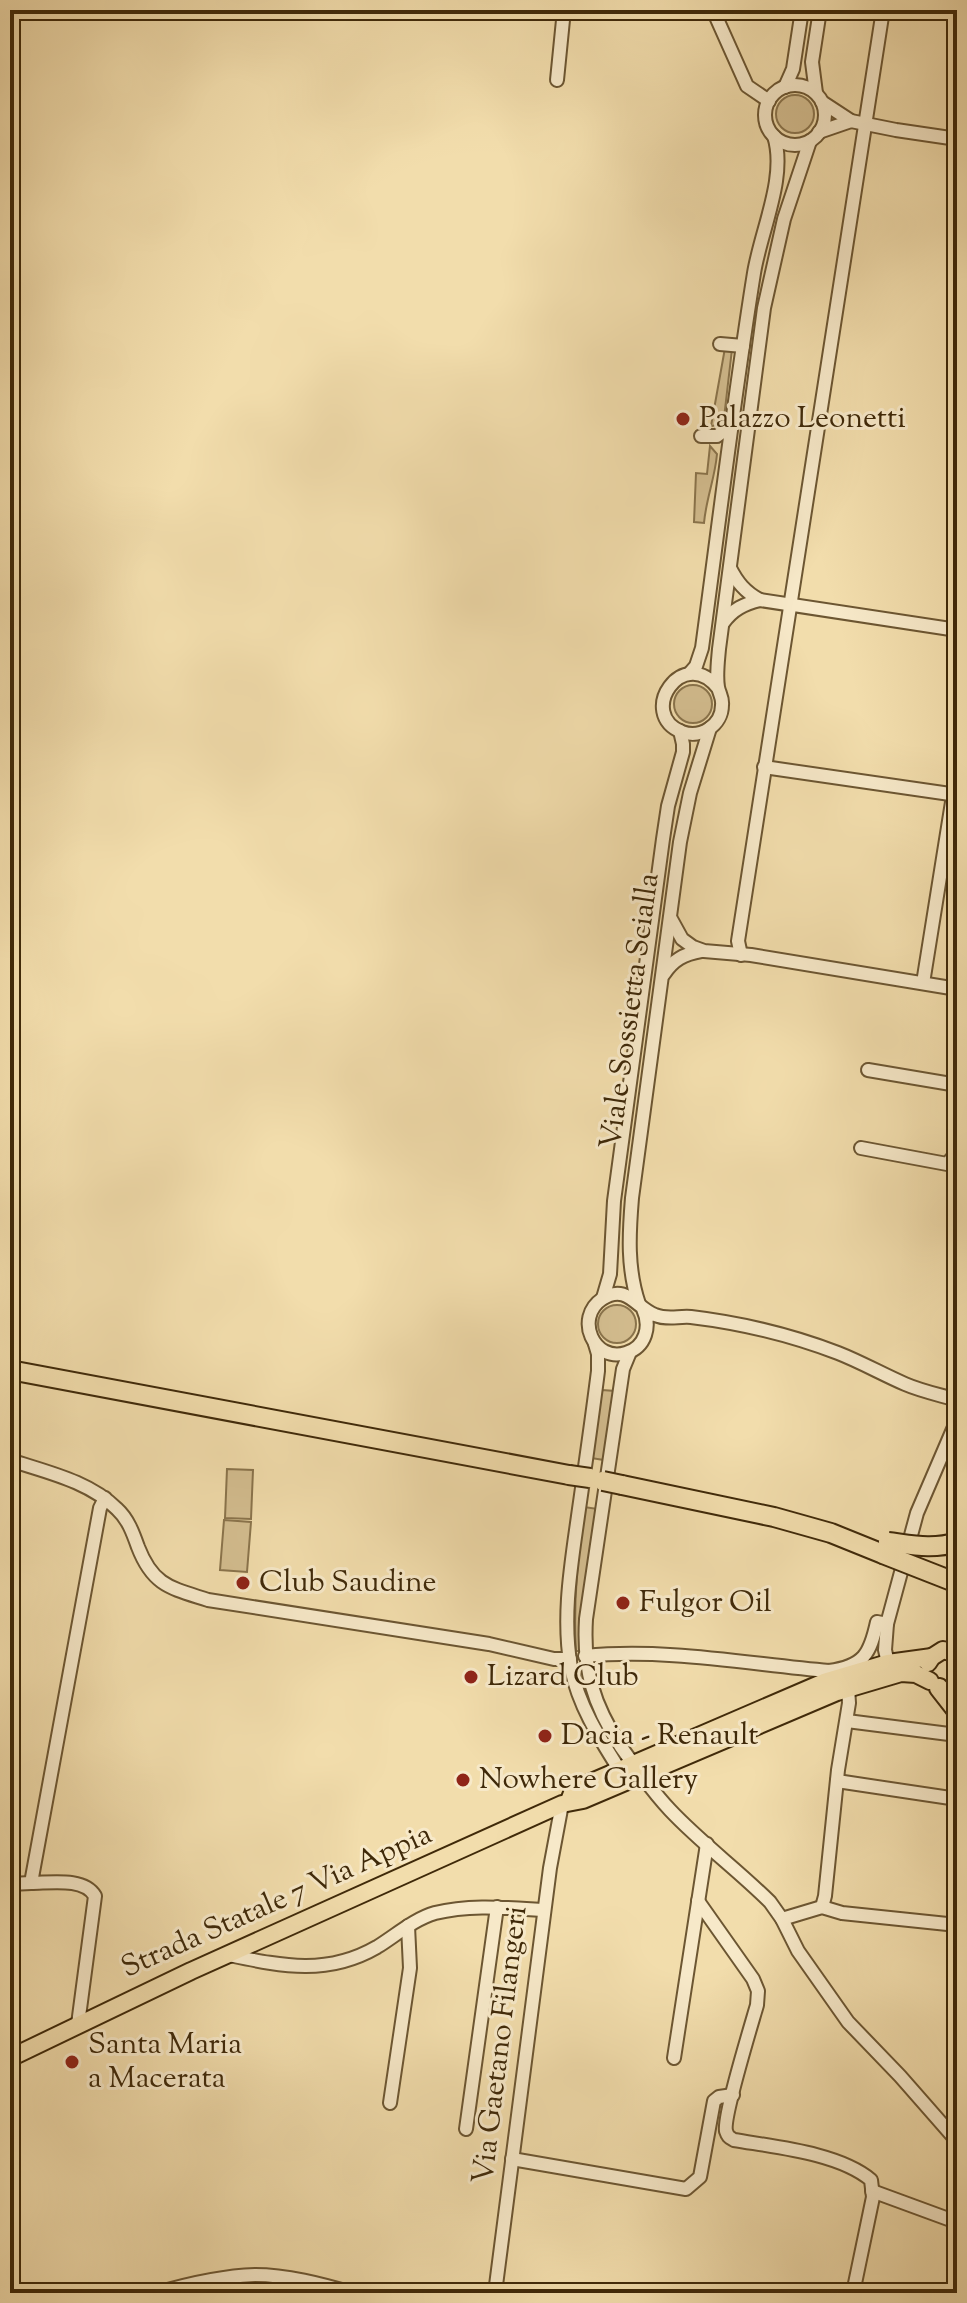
<svg xmlns="http://www.w3.org/2000/svg" width="967" height="2303" font-family="'Sorts Mill Goudy',serif">
<rect width="100%" height="100%" fill="#f2ddac"/>
<filter id="stains"><feTurbulence type="fractalNoise" baseFrequency=".0025" numOctaves="4"/><feColorMatrix values="0 0 0 0 .2 0 0 0 0 .09 0 0 0 0 .02 0 0 0 .5 -.17"/></filter>
<radialGradient id="worn" r=".72"><stop offset=".6" stop-color="#630" stop-opacity="0"/><stop offset="1" stop-color="#630" stop-opacity=".3"/></radialGradient>
<g fill="#d4be90" stroke="#8a744c" stroke-width="2">
<circle cx="795" cy="114" r="19"/>
<polygon points="725,348 732,349 724,418 719,425 711,426"/>
<path d="M710,446L717,454C715,478 706,499 704,523L694,522L696,473L707,474Z"/>
<circle cx="693" cy="704" r="19"/>
<circle cx="617" cy="1324" r="19"/>
<polygon points="602,1390 615,1391 604,1460 591,1458"/>
<polygon points="227,1469 253,1470 251,1519 225,1518"/>
<path d="M584,1507L598,1509L580,1619L579,1651H576C573,1603 578,1556 584,1507Z"/>
<polygon points="224,1520 251,1522 247,1572 220,1570"/>
</g>
<g fill="none" stroke-linecap="round" stroke-linejoin="round">
<defs>
<g id="minor">
<polyline points="713,10 747,86 769,101"/>
<polyline points="557,80 564,10"/>
<circle cx="795" cy="115" r="30"/>
<polyline points="785,87 793,69 802,10"/>
<polyline points="816,93 812,62 820,10"/>
<polyline points="822,102 851,121 896,130 957,139"/>
<polyline points="819,132 851,121"/>
<polyline points="720,344 743,346"/>
<polyline points="701,436 717,436 733,424"/>
<path d="M730,568C737,582 745,592 760,600L957,630"/>
<path d="M723,623C733,609 744,604 760,600"/>
<path d="M689,674L696,666L702,648C719,523 734,397 754,273C761,230 787,177 774,136"/>
<path d="M718,688C683,644 636,714 682,732C701,739 722,725 722,705C723,698 719,693 718,687C716,675 718,661 719,649L764,308L784,219L810,141"/>
<polyline points="764,767 957,795"/>
<polyline points="671,919 682,939 693,947 704,951 751,955 957,989"/>
<polyline points="741,955 738,941 883,10"/>
<path d="M664,974C673,960 684,954 701,951"/>
<polyline points="923,983 957,771"/>
<polyline points="868,1070 957,1085"/>
<polyline points="861,1148 947,1164 954,1156 957,1148"/>
<polyline points="603,1298 610,1274 614,1201 663,839 668,806 683,752 683,744 680,731"/>
<path d="M639,1304C627,1269 629,1234 632,1198L680,842L690,793L710,728"/>
<path d="M643,1309C651,1326 646,1347 626,1353C594,1363 574,1318 602,1299C627,1283 636,1308 655,1315C667,1320 678,1316 691,1317C741,1323 791,1335 838,1353C861,1362 882,1374 905,1384C921,1391 940,1395 957,1400"/>
<path d="M595,1344L598,1354V1371C592,1419 585,1467 578,1516C571,1566 562,1617 571,1668C579,1708 602,1742 624,1777"/>
<path d="M630,1352L623,1369L586,1619C583,1670 593,1704 621,1747C637,1769 651,1790 670,1810C701,1843 738,1870 770,1902L782,1919L798,1951L848,2022L900,2076L957,2141"/>
<path d="M10,1460C46,1472 89,1481 117,1509C128,1519 133,1533 138,1547C153,1586 171,1588 208,1600L489,1644L554,1659H570"/>
<path d="M585,1656C666,1648 748,1664 829,1671C864,1666 870,1654 877,1622L887,1624"/>
<polyline points="888,1663 885,1650 887,1624 917,1513 957,1420"/>
<polyline points="847,1721 949,1734"/>
<polyline points="837,1781 957,1799"/>
<polyline points="10,1884 31,1883"/>
<path d="M698,1901L753,1979L758,1991L757,2005C751,2026 723,2117 726,2131C728,2137 729,2137 734,2140C775,2147 839,2153 871,2180L873,2197L853,2293"/>
<polyline points="822,1907 825,1896 838,1770 849,1703 848,1688"/>
<polyline points="782,1919 822,1907 842,1913 957,1925"/>
<path d="M229,1955C282,1966 327,1976 377,1947C395,1936 414,1919 435,1913C470,1904 508,1908 544,1910"/>
<path d="M78,2024L95,1896C84,1877 50,1883 31,1883L100,1508L105,1498"/>
<polyline points="674,2058 707,1844"/>
<polyline points="390,2103 410,1968 408,1926"/>
<polyline points="466,2129 497,1907"/>
<polyline points="512,2159 686,2189 700,2177 714,2101 719,2097 733,2095"/>
<polyline points="872,2191 951,2220 957,2220"/>
<path d="M157,2293C188,2284 222,2276 255,2275C287,2275 321,2284 352,2293"/>
<polyline points="495,2293 550,1868 562,1804"/>
</g>
<g id="major">
<polyline points="928,1663 932,1657 943,1650 957,1654"/>
<polyline points="569,1801 572,1793 580,1787 824,1682 888,1663 932,1657"/>
<polyline points="10,2058 191,1971 562,1804 583,1800 837,1692 901,1673 916,1674 930,1681"/>
</g>
<g id="highway">
<polyline points="10,1370 569,1475"/>
<polyline points="622,1485 774,1517 831,1533 883,1554"/>
<polyline points="939,1688 957,1711"/>
</g>
</defs>
<use href="#minor" stroke="#6c5632" stroke-width="16"/>
<use href="#major" stroke="#3f2909" stroke-width="20"/>
<use href="#highway" stroke="#3f2909" stroke-width="22"/>
<use href="#minor" stroke="#f7e9c9" stroke-width="12"/>
<use href="#major" stroke="#f2ddac" stroke-width="16"/>
<use href="#highway" stroke="#f2ddac" stroke-width="18"/>
<defs>
<g id="highway-bridge">
<polyline points="569,1475 590,1478"/>
<polyline points="603,1481 622,1485"/>
<path d="M888,1542C912,1545 933,1550 957,1542"/>
<polyline points="883,1554 957,1583"/>
</g>
</defs>
<use href="#highway-bridge" stroke="#3f2909" stroke-width="22" stroke-linecap="butt"/>
<use href="#highway-bridge" stroke="#f2ddac" stroke-width="18"/>
</g>
<g fill="#8f2418" stroke="#f7e9c9" stroke-width="3">
<circle cx="683" cy="419" r="8"/>
<circle cx="243" cy="1583" r="8"/>
<circle cx="623" cy="1603" r="8"/>
<circle cx="471" cy="1677" r="8"/>
<circle cx="545" cy="1736" r="8"/>
<circle cx="463" cy="1780" r="8"/>
<circle cx="72" cy="2062" r="8"/>
</g>
<g text-anchor="middle" dominant-baseline="central" stroke-width="6" stroke-linejoin="round" paint-order="stroke">
<g font-size="30" fill="#3f2909" stroke="#f7e9c9" text-anchor="start">
<text x="699" y="419">Palazzo Leonetti</text>
<text x="259" y="1583">Club Saudine</text>
<text x="639" y="1603">Fulgor Oil</text>
<text x="487" y="1677">Lizard Club</text>
<text x="561" y="1736">Dacia - Renault</text>
<text x="479" y="1780">Nowhere Gallery</text>
<text x="88" y="2045">Santa Maria<tspan x="88" dy="34">a Macerata</tspan></text>
</g>
<g font-size="30" fill="#3f2909" stroke="#f7e9c9">
<text transform="translate(631 1011) rotate(-82)">Viale Sossietta Scialla</text>
<text transform="translate(277 1902) rotate(-24)">Strada Statale 7 Via Appia</text>
<text transform="translate(501 2045) rotate(-83)">Via Gaetano Filangeri</text>
</g>
</g>
<rect width="967" height="2303" fill="none" stroke="#f2ddac" stroke-width="40"/>
<rect x="12" y="12" width="943" height="2279" fill="none" stroke="#3f2909" stroke-width="4"/>
<rect x="20" y="20" width="927" height="2263" fill="none" stroke="#3f2909" stroke-width="2"/>
<rect width="100%" height="100%" filter="url(#stains)"/>
<rect width="100%" height="100%" fill="url(#worn)"/>
</svg>
